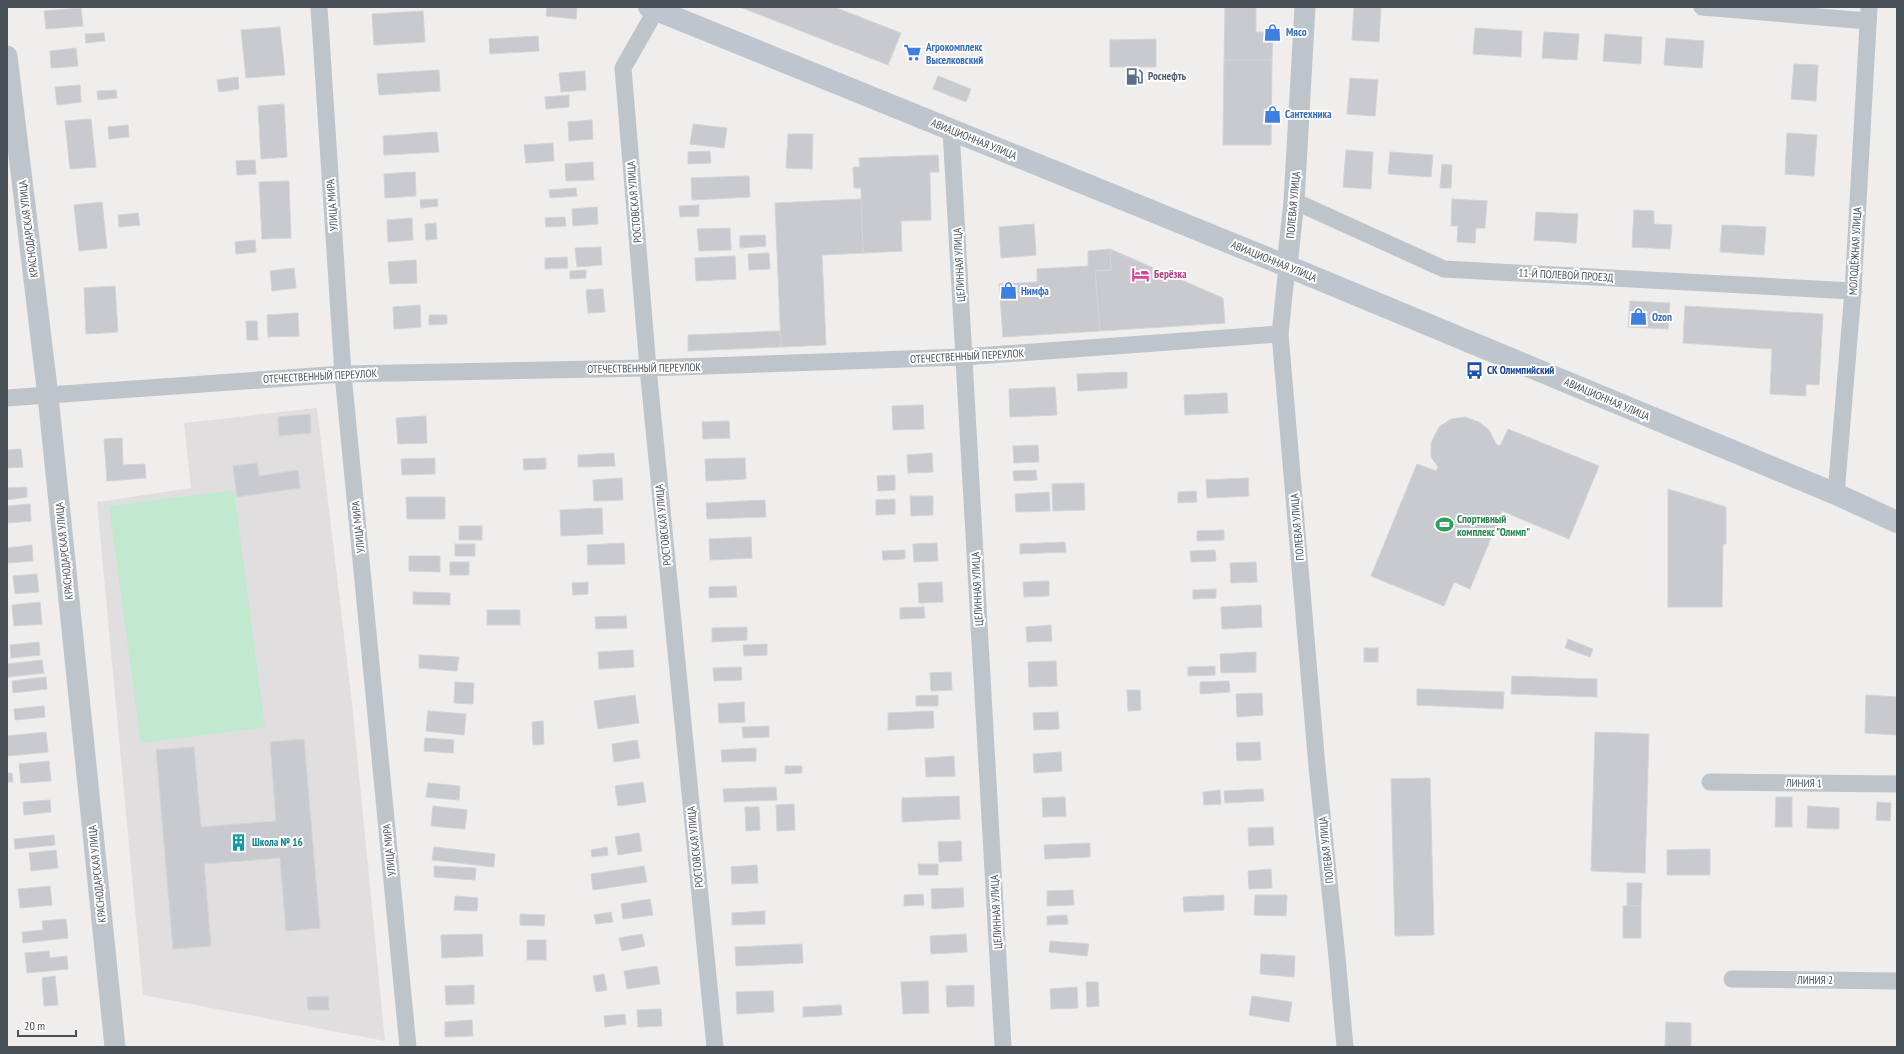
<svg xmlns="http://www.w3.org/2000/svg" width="1904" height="1054" font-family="'PT Sans Narrow',sans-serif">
<rect width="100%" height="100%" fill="#f0eded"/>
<polygon fill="#e0dede" points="317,408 352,703 385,1041 143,995 97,502 191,488 184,423"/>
<polygon fill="#c0e9cf" points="234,490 265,727 141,743 109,506"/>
<g fill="#c8cacf" stroke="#d2d4d8">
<polygon points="547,7 577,7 576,19 546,16"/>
<polygon points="740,7 834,7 901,33 888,65"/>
<polygon points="1225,7 1256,7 1256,32 1273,32 1272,60 1224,60"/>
<polygon points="1354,7 1381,7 1379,42 1352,40"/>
<polygon points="81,8 83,26 46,29 44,11"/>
<polygon points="423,11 425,42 374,45 372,14"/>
<polygon points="280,27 285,75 246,78 241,30"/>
<polygon points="1475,28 1522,31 1521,57 1473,54"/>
<polygon points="1544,32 1579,34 1577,60 1542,58"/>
<polygon points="104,33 105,41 86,43 85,34"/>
<polygon points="1605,34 1642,37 1641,64 1603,61"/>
<polygon points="538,36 539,51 490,54 489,39"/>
<polygon points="1666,38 1704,41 1702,68 1664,65"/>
<polygon points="1156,39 1156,67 1110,67 1110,40"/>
<polygon points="76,48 78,66 51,68 50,51"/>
<polygon points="1224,60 1272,60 1271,145 1223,145"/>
<polygon points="1794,64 1818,65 1816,101 1791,99"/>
<polygon points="439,70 440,91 379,95 377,74"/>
<polygon points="585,71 586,90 561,92 559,73"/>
<polygon points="938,76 971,89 966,102 933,89"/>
<polygon points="238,77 239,89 219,92 217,80"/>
<polygon points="1350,78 1378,80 1375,116 1347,114"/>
<polygon points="80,85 81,102 57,105 55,87"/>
<polygon points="116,90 117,98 98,100 97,91"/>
<polygon points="569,95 569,107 546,109 545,97"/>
<polygon points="284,104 287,157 261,159 258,106"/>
<polygon points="91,119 96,167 70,169 65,121"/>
<polygon points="592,120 593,139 569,141 568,122"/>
<polygon points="693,124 727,128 724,148 690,144"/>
<polygon points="128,125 129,137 109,139 108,127"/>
<polygon points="437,132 439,152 384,155 383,136"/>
<polygon points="1787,133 1817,135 1814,176 1785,174"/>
<polygon points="788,134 813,134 812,169 786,168"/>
<polygon points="553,143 554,161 526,163 524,145"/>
<polygon points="1346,150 1373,152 1371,189 1343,187"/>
<polygon points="710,151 711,163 688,164 688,152"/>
<polygon points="1390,152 1433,155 1431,177 1388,174"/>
<polygon points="938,155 939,172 930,172 931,220 901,221 902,251 863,253 861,188 854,188 853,167 860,167 859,158"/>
<polygon points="255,160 256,174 237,175 236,161"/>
<polygon points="593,162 594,180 566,181 565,164"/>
<polygon points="1442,164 1452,165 1451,188 1440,188"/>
<polygon points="415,172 416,196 385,198 384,174"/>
<polygon points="749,176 750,197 692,200 691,178"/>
<polygon points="289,181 291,238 262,239 259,182"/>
<polygon points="576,188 577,196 550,198 549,190"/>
<polygon points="437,199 438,206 421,208 420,200"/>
<polygon points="861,199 863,253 822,255 826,345 781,347 775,203"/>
<polygon points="1452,199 1487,201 1485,228 1476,228 1475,243 1457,242 1458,226 1451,226"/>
<polygon points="102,202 107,248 79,251 74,205"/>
<polygon points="699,205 699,216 680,217 679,206"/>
<polygon points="597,207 598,224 573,226 572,209"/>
<polygon points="1634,210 1654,211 1654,224 1672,225 1670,249 1632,247"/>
<polygon points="1536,212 1578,214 1576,243 1534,240"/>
<polygon points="138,213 140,225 119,227 118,215"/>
<polygon points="565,217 566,226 546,227 545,218"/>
<polygon points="412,218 413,240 388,242 387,220"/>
<polygon points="436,223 437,239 426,240 425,224"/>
<polygon points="1034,224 1036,255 1001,258 999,227"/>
<polygon points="1722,225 1766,227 1764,255 1720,252"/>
<polygon points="730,228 731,250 699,251 697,229"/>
<polygon points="765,235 766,246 740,248 740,236"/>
<polygon points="255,240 256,252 236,254 235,242"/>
<polygon points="601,247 602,265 577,267 575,248"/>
<polygon points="1110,249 1223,298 1225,323 1100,331 1095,271 1111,270"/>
<polygon points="1110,249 1111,270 1095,271 1100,331 1003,337 999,284 1037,282 1037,269 1088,266 1088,251"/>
<polygon points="769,253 770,269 749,270 748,254"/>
<polygon points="735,256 736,279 696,281 695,258"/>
<polygon points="567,257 568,268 545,269 545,258"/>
<polygon points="416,260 417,283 390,284 388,262"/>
<polygon points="294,268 296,288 272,291 270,271"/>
<polygon points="586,270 586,278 570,279 570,271"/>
<polygon points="115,286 118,332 86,334 84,288"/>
<polygon points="603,289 605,312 588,313 586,290"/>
<polygon points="1630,301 1670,303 1668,329 1628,327"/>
<polygon points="420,305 421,327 394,329 393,307"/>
<polygon points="1685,306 1823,314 1819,385 1806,384 1806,396 1770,394 1772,349 1683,343"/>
<polygon points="298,313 299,336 268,337 267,315"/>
<polygon points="429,315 447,315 447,324 429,325"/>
<polygon points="246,321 257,321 258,340 247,340"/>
<polygon points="780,331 781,347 688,351 688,335"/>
<polygon points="1127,372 1127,388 1078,391 1077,374"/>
<polygon points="1055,387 1057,415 1010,417 1009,389"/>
<polygon points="1227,393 1228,413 1185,415 1184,395"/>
<polygon points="923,405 924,429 893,430 892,406"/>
<polygon points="310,414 311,433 279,436 278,417"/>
<polygon points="426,416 427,443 398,444 396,418"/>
<polygon points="1465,417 1479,422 1489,430 1496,444 1500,446 1508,429 1599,466 1569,539 1502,511 1470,589 1454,582 1444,606 1371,576 1417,464 1436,471 1438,467 1431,457 1431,443 1439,427 1451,419"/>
<polygon points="729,421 730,438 703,439 702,422"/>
<polygon points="122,438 123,465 145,464 146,478 107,481 104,439"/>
<polygon points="1038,445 1039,462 1014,463 1013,446"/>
<polygon points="21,449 23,467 7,468 7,450"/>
<polygon points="614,453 615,466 578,467 578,455"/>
<polygon points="932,453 933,472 908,473 907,455"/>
<polygon points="435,458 435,474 402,475 401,459"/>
<polygon points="546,458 546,469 524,470 523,459"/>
<polygon points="745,458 746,479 706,481 705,459"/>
<polygon points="257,463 259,476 298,470 300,488 237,497 233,466"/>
<polygon points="1036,470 1037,480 1014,481 1013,471"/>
<polygon points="895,475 895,490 878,491 877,476"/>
<polygon points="622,478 623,500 594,501 593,480"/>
<polygon points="1248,478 1249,496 1207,498 1206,480"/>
<polygon points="1084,483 1085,510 1053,511 1052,484"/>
<polygon points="27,487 27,497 7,500 7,488"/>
<polygon points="1668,489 1726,507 1726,544 1723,544 1722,607 1668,607"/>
<polygon points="1196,491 1197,502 1178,503 1178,492"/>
<polygon points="1049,492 1050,511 1016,512 1015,494"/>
<polygon points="910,496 933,496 933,515 911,516"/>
<polygon points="406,497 445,497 445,519 407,519"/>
<polygon points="895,499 895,514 876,515 876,500"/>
<polygon points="765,500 766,517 707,519 706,503"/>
<polygon points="30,504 31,521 7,523 7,506"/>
<polygon points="602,508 603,534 561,536 560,510"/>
<rect x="459" y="526" width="23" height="14"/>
<polygon points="1224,530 1224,540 1197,541 1197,531"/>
<polygon points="751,537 752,558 710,560 709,539"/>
<polygon points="1065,542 1066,552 1020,554 1020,544"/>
<polygon points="624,543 625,564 588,565 587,545"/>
<polygon points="937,543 938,561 914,562 913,544"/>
<rect x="455" y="544" width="20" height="12"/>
<polygon points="32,545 33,561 7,563 7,548"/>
<polygon points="905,550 905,559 883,560 882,551"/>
<polygon points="1215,550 1216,561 1191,562 1190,551"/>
<polygon points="409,556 440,556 440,572 409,571"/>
<rect x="450" y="562" width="19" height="13"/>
<polygon points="1256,562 1257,582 1231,583 1230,563"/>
<polygon points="37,574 39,592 15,594 13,576"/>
<polygon points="1049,581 1049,596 1024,597 1023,582"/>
<polygon points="588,582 588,594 573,595 572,583"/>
<polygon points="942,582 943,602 919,603 918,583"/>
<polygon points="736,586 737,597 709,598 709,587"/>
<polygon points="1216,589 1216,598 1193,599 1193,590"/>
<polygon points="413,592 450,593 450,605 413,604"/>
<polygon points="40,602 42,624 14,626 12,605"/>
<polygon points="1261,605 1262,627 1222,629 1221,607"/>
<polygon points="924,607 925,618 900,619 900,608"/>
<rect x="487" y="610" width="33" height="15"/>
<polygon points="626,616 627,628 596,629 595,617"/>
<polygon points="1051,625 1052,641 1027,642 1026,627"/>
<polygon points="747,627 747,640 712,642 712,628"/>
<polygon points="1568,639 1593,649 1590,657 1565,648"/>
<polygon points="39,642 40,655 11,658 10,645"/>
<polygon points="767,644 767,655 744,656 743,645"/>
<rect x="1364" y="648" width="14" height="14"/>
<polygon points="633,650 634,667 599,669 598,652"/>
<polygon points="1256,652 1256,672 1221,673 1220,654"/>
<polygon points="419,655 459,657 457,671 419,668"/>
<polygon points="42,660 44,673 8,677 7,664"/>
<polygon points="1056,661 1057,686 1029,687 1028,662"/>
<polygon points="1215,666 1215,675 1188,676 1188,667"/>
<polygon points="741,667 742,680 714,681 713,668"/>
<polygon points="951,672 952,690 931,691 930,673"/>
<polygon points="1512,676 1597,679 1597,697 1511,694"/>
<polygon points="46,677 47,689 13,693 12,681"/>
<polygon points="1229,681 1230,692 1200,694 1200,682"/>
<polygon points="455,682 474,683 473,704 454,703"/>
<polygon points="1417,689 1504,692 1503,709 1417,705"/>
<polygon points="1127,690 1140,690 1141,710 1128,711"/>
<polygon points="1262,693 1263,715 1237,717 1236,694"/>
<polygon points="635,695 639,723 598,729 594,701"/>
<polygon points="938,695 938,706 916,706 916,696"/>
<polygon points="1866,695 1897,697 1897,735 1865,733"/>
<polygon points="744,702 745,722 719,723 718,704"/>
<polygon points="44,706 45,717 15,720 14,709"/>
<polygon points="428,711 466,714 464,735 426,731"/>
<polygon points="933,711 934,728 888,730 888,713"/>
<polygon points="1058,712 1059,729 1034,730 1033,713"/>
<polygon points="543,721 544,744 533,745 532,722"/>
<polygon points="769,726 769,737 743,738 742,727"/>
<polygon points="46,732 48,752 7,756 7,736"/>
<polygon points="1595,732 1649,734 1645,873 1591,871"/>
<polygon points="425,738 454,740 453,753 424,751"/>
<polygon points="304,739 320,928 286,931 280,858 204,864 211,946 173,949 156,750 194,747 201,827 276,821 270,742"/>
<polygon points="637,740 640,758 614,762 612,744"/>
<polygon points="1260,742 1261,760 1237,761 1236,743"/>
<polygon points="756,748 756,761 722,762 721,750"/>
<polygon points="1061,752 1062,771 1034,773 1033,754"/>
<polygon points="954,756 955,776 926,777 925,758"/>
<polygon points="49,761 51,781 21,783 19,764"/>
<polygon points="785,766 802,766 802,773 785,774"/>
<polygon points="7,773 12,773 13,782 7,782"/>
<polygon points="1430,778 1434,935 1395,936 1391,779"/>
<polygon points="643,782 646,802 618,806 615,786"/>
<polygon points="428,783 460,786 459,800 426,797"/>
<polygon points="776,787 777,800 724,802 723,789"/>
<polygon points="1263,789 1264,801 1225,803 1224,791"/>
<polygon points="1220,790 1221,804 1204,805 1203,792"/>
<polygon points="959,796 960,819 902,822 902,798"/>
<polygon points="1065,797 1066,816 1043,817 1042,798"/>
<polygon points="1776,797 1792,797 1792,827 1775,827"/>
<polygon points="50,800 51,812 24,815 23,802"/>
<polygon points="1877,802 1891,803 1890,821 1876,820"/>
<polygon points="794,804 795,830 777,831 776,805"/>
<polygon points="433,806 467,810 465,829 431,826"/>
<polygon points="1808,806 1839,808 1839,829 1807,828"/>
<polygon points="745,807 759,807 760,830 746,831"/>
<polygon points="1273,827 1274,845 1249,846 1248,828"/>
<polygon points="639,833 642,851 618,855 615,837"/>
<polygon points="54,835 55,845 15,849 14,839"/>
<polygon points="961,841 962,861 939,862 938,842"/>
<polygon points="1090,843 1090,857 1045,859 1044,845"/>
<polygon points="434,847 495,854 494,867 432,860"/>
<polygon points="607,847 608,855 592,857 591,850"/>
<polygon points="1710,849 1710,875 1667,875 1667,850"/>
<polygon points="56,850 58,868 31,871 29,853"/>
<polygon points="918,864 938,864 938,875 919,875"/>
<polygon points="757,865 758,883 732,884 731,867"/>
<polygon points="434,866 476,868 475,880 434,877"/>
<polygon points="644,866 647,882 593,890 591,874"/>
<polygon points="1271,869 1272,888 1249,889 1248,871"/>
<polygon points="1627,883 1642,883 1641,906 1627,906"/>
<polygon points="50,886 52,905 20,908 18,889"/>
<polygon points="963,888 964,907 932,909 931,889"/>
<polygon points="1073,890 1074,905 1047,906 1047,891"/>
<polygon points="923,894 924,905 904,906 904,895"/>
<polygon points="1224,895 1224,910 1184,912 1183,897"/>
<polygon points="1255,895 1287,895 1286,916 1254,915"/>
<polygon points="455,896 478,898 477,911 454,910"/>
<polygon points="650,899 653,915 623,919 621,904"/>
<rect x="1623" y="906" width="18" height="32"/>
<polygon points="765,911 765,924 732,925 732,913"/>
<polygon points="611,912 613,922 596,924 594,915"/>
<polygon points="520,914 545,915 544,926 520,925"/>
<polygon points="1067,915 1068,924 1047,925 1047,916"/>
<polygon points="66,919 68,938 23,943 22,932 43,930 42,921"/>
<polygon points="482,934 483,956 442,958 441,935"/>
<polygon points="642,934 645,946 622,951 619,938"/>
<polygon points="966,934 967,952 931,954 930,936"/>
<rect x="527" y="940" width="19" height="20"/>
<polygon points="1050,941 1089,944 1087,956 1049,952"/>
<polygon points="802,944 803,963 736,966 735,947"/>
<polygon points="49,951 50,958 67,956 68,969 27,973 25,953"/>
<polygon points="1261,954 1295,956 1294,977 1260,974"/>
<polygon points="657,966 660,984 627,989 624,971"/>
<polygon points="604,974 607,990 596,992 593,976"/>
<polygon points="55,976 58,1005 44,1006 42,978"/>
<polygon points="928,981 929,1013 903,1014 901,982"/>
<polygon points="1086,982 1098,982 1099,1006 1087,1007"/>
<polygon points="474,985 474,1004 446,1005 445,986"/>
<polygon points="974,985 974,1006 947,1007 946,986"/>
<polygon points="1077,987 1078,1008 1051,1009 1050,989"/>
<polygon points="773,991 774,1012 737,1014 736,992"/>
<polygon points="328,996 329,1010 308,1010 307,997"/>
<polygon points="1252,996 1292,1002 1289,1022 1249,1015"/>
<polygon points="841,1005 842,1015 803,1017 803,1007"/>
<polygon points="661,1009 662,1026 638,1027 637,1010"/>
<polygon points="625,1014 626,1024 605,1027 604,1016"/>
<polygon points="472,1020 473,1036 445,1037 445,1022"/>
<polygon points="1666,1022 1691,1023 1691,1047 1665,1047"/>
</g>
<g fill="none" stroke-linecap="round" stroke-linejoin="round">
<g stroke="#bdc5cb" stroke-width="17">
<polyline points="319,7 343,374 408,1047"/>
<polyline points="1702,7 1868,21"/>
<polyline points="656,10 623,68 648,368 715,1047"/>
<polyline points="951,130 1003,1047"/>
<polyline points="1294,201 1444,269 1853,291"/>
<polyline points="1287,266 1280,334 1317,767 1337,957 1345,1047"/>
<polyline points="7,398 343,374 648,368 963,357 1280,334"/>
<polyline points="1836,494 1853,291 1869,7"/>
<polyline points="1710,782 1897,784"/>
<polyline points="1732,979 1897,981"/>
</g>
<g stroke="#bdc5cb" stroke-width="21">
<polyline points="7,56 48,396 115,1047"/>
<polyline points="1287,266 1294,201 1305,7"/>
</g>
<polyline stroke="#bdc6cf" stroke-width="22" points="649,7 1287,266 1836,494 1897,522"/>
</g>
<defs>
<symbol id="shop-bare" viewBox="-9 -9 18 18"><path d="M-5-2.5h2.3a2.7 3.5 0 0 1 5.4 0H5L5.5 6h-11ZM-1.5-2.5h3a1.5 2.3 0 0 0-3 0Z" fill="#3f7fe0" stroke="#fff" stroke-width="2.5" paint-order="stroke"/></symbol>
<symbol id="supermarket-bare" viewBox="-9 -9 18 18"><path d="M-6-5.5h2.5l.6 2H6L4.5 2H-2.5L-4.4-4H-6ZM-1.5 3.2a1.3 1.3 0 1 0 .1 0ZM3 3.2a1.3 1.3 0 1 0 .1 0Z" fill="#3f7fe0" stroke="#fff" stroke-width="2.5" paint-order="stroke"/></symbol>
<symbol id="fuel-bare" viewBox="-9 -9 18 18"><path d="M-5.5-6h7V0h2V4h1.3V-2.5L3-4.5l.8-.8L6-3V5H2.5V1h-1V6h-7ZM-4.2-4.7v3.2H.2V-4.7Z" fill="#5c6f8a" stroke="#fff" stroke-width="2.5" paint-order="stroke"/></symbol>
<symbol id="hotel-bare" viewBox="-9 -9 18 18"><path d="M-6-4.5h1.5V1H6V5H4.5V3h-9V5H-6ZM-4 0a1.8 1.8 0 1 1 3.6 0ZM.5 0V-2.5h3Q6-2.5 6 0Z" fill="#d1479c" stroke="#fff" stroke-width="2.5" paint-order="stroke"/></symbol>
<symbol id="bus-bare" viewBox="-9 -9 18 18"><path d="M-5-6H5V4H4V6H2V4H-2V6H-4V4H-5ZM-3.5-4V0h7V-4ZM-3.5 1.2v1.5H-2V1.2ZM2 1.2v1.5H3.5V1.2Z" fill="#1a4fb4" stroke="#fff" stroke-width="2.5" paint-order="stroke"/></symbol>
<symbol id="stadium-bare" viewBox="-9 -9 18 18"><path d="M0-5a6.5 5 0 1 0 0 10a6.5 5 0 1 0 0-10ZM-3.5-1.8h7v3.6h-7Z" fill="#2e9e5b" stroke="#fff" stroke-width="2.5" paint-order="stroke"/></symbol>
<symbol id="building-bare" viewBox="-9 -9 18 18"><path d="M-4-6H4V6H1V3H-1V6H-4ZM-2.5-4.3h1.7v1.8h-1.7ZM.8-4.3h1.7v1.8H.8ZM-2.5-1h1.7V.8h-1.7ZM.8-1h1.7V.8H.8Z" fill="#0f9aa8" stroke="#fff" stroke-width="2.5" paint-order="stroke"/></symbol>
</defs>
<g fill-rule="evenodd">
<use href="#shop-bare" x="1260" y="20" width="25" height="25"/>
<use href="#supermarket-bare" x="900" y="40" width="25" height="25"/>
<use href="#fuel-bare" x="1122" y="64" width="25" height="25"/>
<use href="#shop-bare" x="1260" y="102" width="25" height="25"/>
<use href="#hotel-bare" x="1128" y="262" width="25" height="25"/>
<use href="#shop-bare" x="996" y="278" width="25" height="25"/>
<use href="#shop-bare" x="1626" y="304" width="25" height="25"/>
<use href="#bus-bare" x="1462" y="358" width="25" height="25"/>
<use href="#stadium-bare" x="1432" y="512" width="25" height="25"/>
<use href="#building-bare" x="226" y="830" width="25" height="25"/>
</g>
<g text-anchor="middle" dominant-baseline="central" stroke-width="4" stroke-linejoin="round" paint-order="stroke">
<g font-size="11" font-weight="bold" fill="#366cbe" stroke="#fff" text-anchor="start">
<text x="1286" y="32">Мясо</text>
<text x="926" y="47">Агрокомплекс<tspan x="926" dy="13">Выселковский</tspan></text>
<text x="1285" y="114">Сантехника</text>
<text x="1021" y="291">Нимфа</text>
<text x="1652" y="317">Ozon</text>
</g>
<g font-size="11" font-weight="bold" fill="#4e5e75" stroke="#fff" text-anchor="start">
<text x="1148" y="76">Роснефть</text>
</g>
<g font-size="11" fill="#485158" stroke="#fff">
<text transform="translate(974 139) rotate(22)">АВИАЦИОННАЯ УЛИЦА</text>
<text transform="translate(634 202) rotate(-95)">РОСТОВСКАЯ УЛИЦА</text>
<text transform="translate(332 205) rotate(-94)">УЛИЦА МИРА</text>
<text transform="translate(1293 205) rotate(-85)">ПОЛЕВАЯ УЛИЦА</text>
<text transform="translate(28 229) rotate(-97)">КРАСНОДАРСКАЯ УЛИЦА</text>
<text transform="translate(1855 251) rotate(-87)">МОЛОДЁЖНАЯ УЛИЦА</text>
<text transform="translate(1274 261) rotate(22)">АВИАЦИОННАЯ УЛИЦА</text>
<text transform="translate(959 265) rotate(-93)">ЦЕЛИННАЯ УЛИЦА</text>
<text transform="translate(1566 275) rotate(3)">11-Й ПОЛЕВОЙ ПРОЕЗД</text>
<text transform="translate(967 356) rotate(-3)">ОТЕЧЕСТВЕННЫЙ ПЕРЕУЛОК</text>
<text transform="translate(644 368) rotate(-1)">ОТЕЧЕСТВЕННЫЙ ПЕРЕУЛОК</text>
<text transform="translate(320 376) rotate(-3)">ОТЕЧЕСТВЕННЫЙ ПЕРЕУЛОК</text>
<text transform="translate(1607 399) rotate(23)">АВИАЦИОННАЯ УЛИЦА</text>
<text transform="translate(663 525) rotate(-96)">РОСТОВСКАЯ УЛИЦА</text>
<text transform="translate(358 527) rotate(-96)">УЛИЦА МИРА</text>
<text transform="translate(1297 527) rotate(-95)">ПОЛЕВАЯ УЛИЦА</text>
<text transform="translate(64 551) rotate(-96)">КРАСНОДАРСКАЯ УЛИЦА</text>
<text transform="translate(977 589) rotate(-93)">ЦЕЛИННАЯ УЛИЦА</text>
<text transform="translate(1804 783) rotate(1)">ЛИНИЯ 1</text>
<text transform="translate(695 847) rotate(-96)">РОСТОВСКАЯ УЛИЦА</text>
<text transform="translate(389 850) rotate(-96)">УЛИЦА МИРА</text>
<text transform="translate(1326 850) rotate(-96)">ПОЛЕВАЯ УЛИЦА</text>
<text transform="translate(97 874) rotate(-96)">КРАСНОДАРСКАЯ УЛИЦА</text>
<text transform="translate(996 912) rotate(-93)">ЦЕЛИННАЯ УЛИЦА</text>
<text x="1815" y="980">ЛИНИЯ 2</text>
</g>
<g font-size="11" font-weight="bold" fill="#b23c85" stroke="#fff" text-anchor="start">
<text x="1154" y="274">Берёзка</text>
</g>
<g font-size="11" font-weight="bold" fill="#164399" stroke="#fff" text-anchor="start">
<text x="1487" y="370">СК Олимпийский</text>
</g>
<g font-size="11" font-weight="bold" fill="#27864d" stroke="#fff" text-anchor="start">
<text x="1457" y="519">Спортивный<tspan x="1457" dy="13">комплекс "Олимп"</tspan></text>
</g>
<g font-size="11" font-weight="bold" fill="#0d838f" stroke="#fff" text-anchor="start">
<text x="252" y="842">Школа № 16</text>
</g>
</g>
<rect width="1904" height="1054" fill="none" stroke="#485158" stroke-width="16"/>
<path d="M18 1030v6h58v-6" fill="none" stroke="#485158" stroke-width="2"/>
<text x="24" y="1030" font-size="12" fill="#485158" stroke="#ffffff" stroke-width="3" paint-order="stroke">20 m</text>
</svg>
